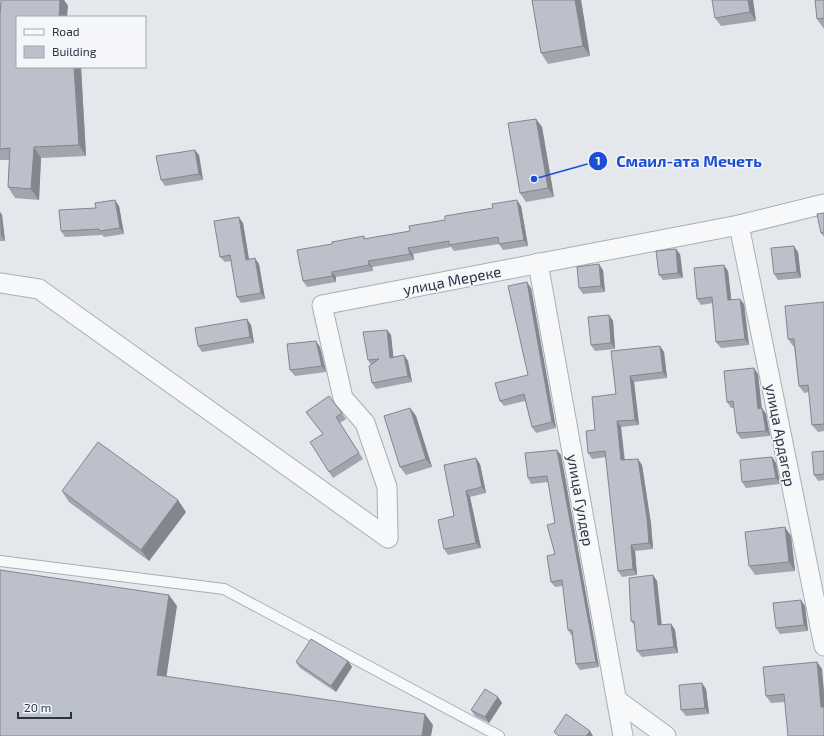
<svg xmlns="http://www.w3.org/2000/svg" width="824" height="736" font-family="'Exo 2',sans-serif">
<rect width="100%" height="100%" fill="#e4e7ec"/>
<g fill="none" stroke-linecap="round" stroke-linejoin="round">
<defs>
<polyline id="lane" points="0,561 224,589 499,736"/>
<g id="street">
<polyline points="739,225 824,646"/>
<polyline points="538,263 623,736"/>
<polyline points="0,283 39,289 388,538"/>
<polyline points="388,538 387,487 365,423 343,398 322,305 739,225 824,204"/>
<polyline points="617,700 666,736"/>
</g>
</defs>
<use href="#lane" stroke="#a9aeb7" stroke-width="12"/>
<use href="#street" stroke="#a9aeb7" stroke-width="21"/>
<use href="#lane" stroke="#f7f8fa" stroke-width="10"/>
<use href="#street" stroke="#f7f8fa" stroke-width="19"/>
</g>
<g fill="#a1a5ae">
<polygon points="1,0 64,0 68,6 17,67 81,67 86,156 41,158 39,200 15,198 8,187 9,160 0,160"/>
<polygon points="532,0 581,0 590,56 548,64 541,53"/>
<polygon points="753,0 756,21 721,26 715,18"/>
<polygon points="824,0 824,29 817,19"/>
<polygon points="536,119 542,127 554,197 526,202 520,193"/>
<polygon points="199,155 203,180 165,186 161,180"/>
<polygon points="119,206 124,234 104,237 102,235 65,237 61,231"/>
<polygon points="521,206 528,246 503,250 499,244 454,251 451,247 413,254 414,260 372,267 373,271 336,277 336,282 307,287 303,281 332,244 364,236 365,239 410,231 445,220"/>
<polygon points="0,212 2,215 5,241 0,241"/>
<polygon points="824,213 824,237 821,233"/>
<polygon points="243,223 249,259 259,264 265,299 241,303 237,297 231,261 225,262 220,257"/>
<polygon points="798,252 801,278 778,280 774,274"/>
<polygon points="680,254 683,278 663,280 659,275"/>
<polygon points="603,270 605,292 583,294 579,288"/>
<polygon points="728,271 731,299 744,304 749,345 721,348 716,342 713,303 701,305 697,299"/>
<polygon points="531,288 556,428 536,433 532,427 525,401 504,406 500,401 528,375"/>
<polygon points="824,302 824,431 818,432 812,425 809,392 804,393 799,386 794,346 793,346 788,339"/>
<polygon points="609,315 613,321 615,349 595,351 591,345"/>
<polygon points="251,325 254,343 202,352 198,346"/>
<polygon points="387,330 391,335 393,357 404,355 408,361 412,382 376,389 372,383 371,365 368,360"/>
<polygon points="660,346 664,352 667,378 634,382 639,425 621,427 625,460 642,465 651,524 653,549 635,551 637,575 622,577 618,571 606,457 592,459 588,453 595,430 616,394 611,351"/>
<polygon points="320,347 326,372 295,376 290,370"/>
<polygon points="758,374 762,408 766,414 770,436 741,439 737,433 734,408 731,408 727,402"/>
<polygon points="410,408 416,416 432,467 406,475 400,467"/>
<polygon points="306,412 342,413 346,419 340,423 363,459 333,478 329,472 323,434"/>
<polygon points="824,451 824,480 818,481 814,475"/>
<polygon points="561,455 599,667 580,670 576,664 572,636 568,630 563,586 555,587 551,582 555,554 555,523 548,482 531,484 528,478"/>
<polygon points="772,457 776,463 780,484 746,488 742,482"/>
<polygon points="480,464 486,493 470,497 481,548 448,555 444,549 454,516 444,465"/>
<polygon points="62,491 186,512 149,561 69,502"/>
<polygon points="791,536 795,571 755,575 749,566"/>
<polygon points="653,575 657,581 662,625 671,624 675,630 678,653 642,657 637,651 635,626 631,621"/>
<polygon points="805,606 808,631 780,634 776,628"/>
<polygon points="348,661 352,667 336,692 300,668 296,662"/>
<polygon points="817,662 822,669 784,702 771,703 766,696"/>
<polygon points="706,689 709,714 686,716 681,710"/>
<polygon points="498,697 502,703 489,723 475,716 471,710"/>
</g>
<g fill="#83868d">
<polygon points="60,0 64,0 68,6 67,17 59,17"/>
<polygon points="575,0 581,0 590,56 583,46"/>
<polygon points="748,0 753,0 756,21 750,12"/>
<polygon points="74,67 81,67 86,156 79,145"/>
<polygon points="536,119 542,127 554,197 548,188"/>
<polygon points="34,147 41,158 39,200 31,189"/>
<polygon points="195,150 199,155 203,180 199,174"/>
<polygon points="115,200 119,206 124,234 120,228"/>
<polygon points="517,200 521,206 528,246 524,240"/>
<polygon points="0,212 2,215 5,241 1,235"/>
<polygon points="239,217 243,223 250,266 246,260"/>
<polygon points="794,246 798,252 801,278 797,272"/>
<polygon points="408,248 413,254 414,260 410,254"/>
<polygon points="676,249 680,254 683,278 678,273"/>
<polygon points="255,258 259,264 265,299 261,293"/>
<polygon points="368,261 372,267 373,271 369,265"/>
<polygon points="599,264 603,270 605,292 601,286"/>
<polygon points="724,265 728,271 732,306 728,300"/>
<polygon points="332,272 336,277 336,282 332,276"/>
<polygon points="527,282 531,288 556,428 552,422"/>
<polygon points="740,299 744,304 749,345 745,339"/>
<polygon points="609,315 613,321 615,349 611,343"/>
<polygon points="247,319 251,325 254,343 250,337"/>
<polygon points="387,330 391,335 394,363 390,358"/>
<polygon points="316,341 320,347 326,372 322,366"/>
<polygon points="660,346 664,352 667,378 663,372"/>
<polygon points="404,355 408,361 412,382 408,376"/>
<polygon points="754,368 758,374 762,414 758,409"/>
<polygon points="630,376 634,382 639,425 635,420"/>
<polygon points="410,408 416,416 432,467 426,459"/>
<polygon points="762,408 766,414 770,436 766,431"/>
<polygon points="617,421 621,427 625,466 621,460"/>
<polygon points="557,450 561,455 599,667 596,662"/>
<polygon points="772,457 776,463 780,484 776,478"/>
<polygon points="476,458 480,464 486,493 482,487"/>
<polygon points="638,459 642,465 651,524 653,549 649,543"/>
<polygon points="466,491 470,497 481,548 476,543"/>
<polygon points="178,500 186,512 149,561 141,550"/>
<polygon points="785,527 791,536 795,571 789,562"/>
<polygon points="631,545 635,551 637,575 633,569"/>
<polygon points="653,575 657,581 662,631 658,625"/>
<polygon points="169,595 177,606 165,686 157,675"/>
<polygon points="801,600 805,606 808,631 804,625"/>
<polygon points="671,624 675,630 678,653 674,647"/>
<polygon points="348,661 352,667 336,692 331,686"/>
<polygon points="817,662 822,669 824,691 824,711 821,707"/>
<polygon points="702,683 706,689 709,714 705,708"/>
<polygon points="498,697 502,703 489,723 485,717"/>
<polygon points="425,714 433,725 431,736 422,736"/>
<polygon points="590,731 593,736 586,736"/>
</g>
<g fill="#bbc0ca" stroke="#83868d">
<polygon points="1,0 60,0 59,17 17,17 17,67 74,67 79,145 34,147 31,189 8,187 10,148 0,149 0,16"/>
<polygon points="532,0 575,0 583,46 541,53"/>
<polygon points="712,0 748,0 750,12 715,18"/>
<polygon points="815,0 824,0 824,18 817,19"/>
<polygon points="536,119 548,188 520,193 508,123"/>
<polygon points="195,150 199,174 161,180 156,156"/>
<polygon points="115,200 120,228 100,231 99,229 61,231 59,210 96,208 95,203"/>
<polygon points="517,200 524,240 499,244 498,237 449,245 449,241 408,248 410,254 368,261 369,265 332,272 332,276 303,281 297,250 332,244 332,242 364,236 364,239 410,231 409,226 445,220 445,216 493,208 492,204"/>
<polygon points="824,213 824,232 821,233 817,214"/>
<polygon points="239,217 246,260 255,258 261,293 237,297 230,255 220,257 214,221"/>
<polygon points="794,246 797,272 774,274 771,248"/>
<polygon points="676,249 678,273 659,275 656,251"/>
<polygon points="599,264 601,286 579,288 577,267"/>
<polygon points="724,265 728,300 740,299 745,339 716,342 712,297 697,299 694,268"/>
<polygon points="527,282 552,422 532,427 524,394 500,401 495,383 528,375 508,286"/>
<polygon points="824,302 824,424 812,425 808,385 799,386 794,339 788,339 785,306"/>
<polygon points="609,315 611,343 591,345 588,317"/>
<polygon points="247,319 250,337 198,346 195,328"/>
<polygon points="387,330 390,358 404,355 408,376 372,383 369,366 379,359 368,360 363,332"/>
<polygon points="316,341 322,366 290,370 287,344"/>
<polygon points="660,346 663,372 630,376 635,420 617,421 621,460 638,459 647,518 649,543 631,545 633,569 618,571 605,451 588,453 586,431 595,430 592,397 616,394 611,351"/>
<polygon points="754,368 758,409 762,408 766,431 737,433 733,401 727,402 724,371"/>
<polygon points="329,396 342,413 336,417 359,453 329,472 310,442 323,434 306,412"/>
<polygon points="410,408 426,459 400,467 384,416"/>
<polygon points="98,442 178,500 141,550 62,491"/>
<polygon points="557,450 596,662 576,664 572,630 568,630 562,580 551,582 547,556 555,554 547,525 555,523 547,476 528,478 525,453"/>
<polygon points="824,451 824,474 814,475 812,452"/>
<polygon points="772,457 776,478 742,482 740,460"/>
<polygon points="476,458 482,487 466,491 476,543 444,549 438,520 454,516 444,465"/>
<polygon points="785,527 789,562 749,566 745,532"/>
<polygon points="0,570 169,595 157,675 425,714 422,736 0,736"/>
<polygon points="653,575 658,625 671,624 674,647 637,651 634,621 631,621 629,578"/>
<polygon points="801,600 804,625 776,628 773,603"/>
<polygon points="311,639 348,661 331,686 296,662"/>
<polygon points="817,662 821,707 824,707 824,736 788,736 784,694 766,696 763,667"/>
<polygon points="702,683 705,708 681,710 679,685"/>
<polygon points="485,689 498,697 485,717 471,710"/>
<polygon points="566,714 590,731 586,736 559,736 554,732"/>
</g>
<g text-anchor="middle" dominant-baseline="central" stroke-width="3" stroke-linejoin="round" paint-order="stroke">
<g font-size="15" fill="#2b3445" stroke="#f4f6f9">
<text transform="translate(452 280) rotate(-11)">улица Мереке</text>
<text transform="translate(781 435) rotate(79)">улица Ардагер</text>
<text transform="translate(581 500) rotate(80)">улица Гулдер</text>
</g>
</g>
<path fill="none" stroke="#1d4ed8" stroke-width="1.5" d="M534 179L598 161"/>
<g fill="#1d4ed8" stroke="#f4f6f9" stroke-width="1.5">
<circle cx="534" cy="179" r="4"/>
<circle cx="598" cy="161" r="10"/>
</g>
<g font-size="12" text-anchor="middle" font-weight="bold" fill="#fff">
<text x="598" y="165">1</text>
</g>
<g font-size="16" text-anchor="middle" font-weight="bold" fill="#1d4ed8" stroke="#f4f6f9" stroke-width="3" stroke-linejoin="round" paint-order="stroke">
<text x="689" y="167">Смаил-ата Мечеть</text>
</g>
<rect x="16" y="16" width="130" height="52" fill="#f4f6f9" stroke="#a4a8b1"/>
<rect x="24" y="29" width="20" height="6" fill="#f7f8fa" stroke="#a4a8b1"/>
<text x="52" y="36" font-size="12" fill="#2b3445">Road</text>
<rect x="24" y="46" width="20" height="12" fill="#bbc0ca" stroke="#a4a8b1"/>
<text x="52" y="56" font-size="12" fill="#2b3445">Building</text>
<path d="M18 712v6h53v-6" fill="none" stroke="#2b3445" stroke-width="2"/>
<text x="24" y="712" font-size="12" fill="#2b3445" stroke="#f4f6f9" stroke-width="3" paint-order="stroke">20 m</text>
</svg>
